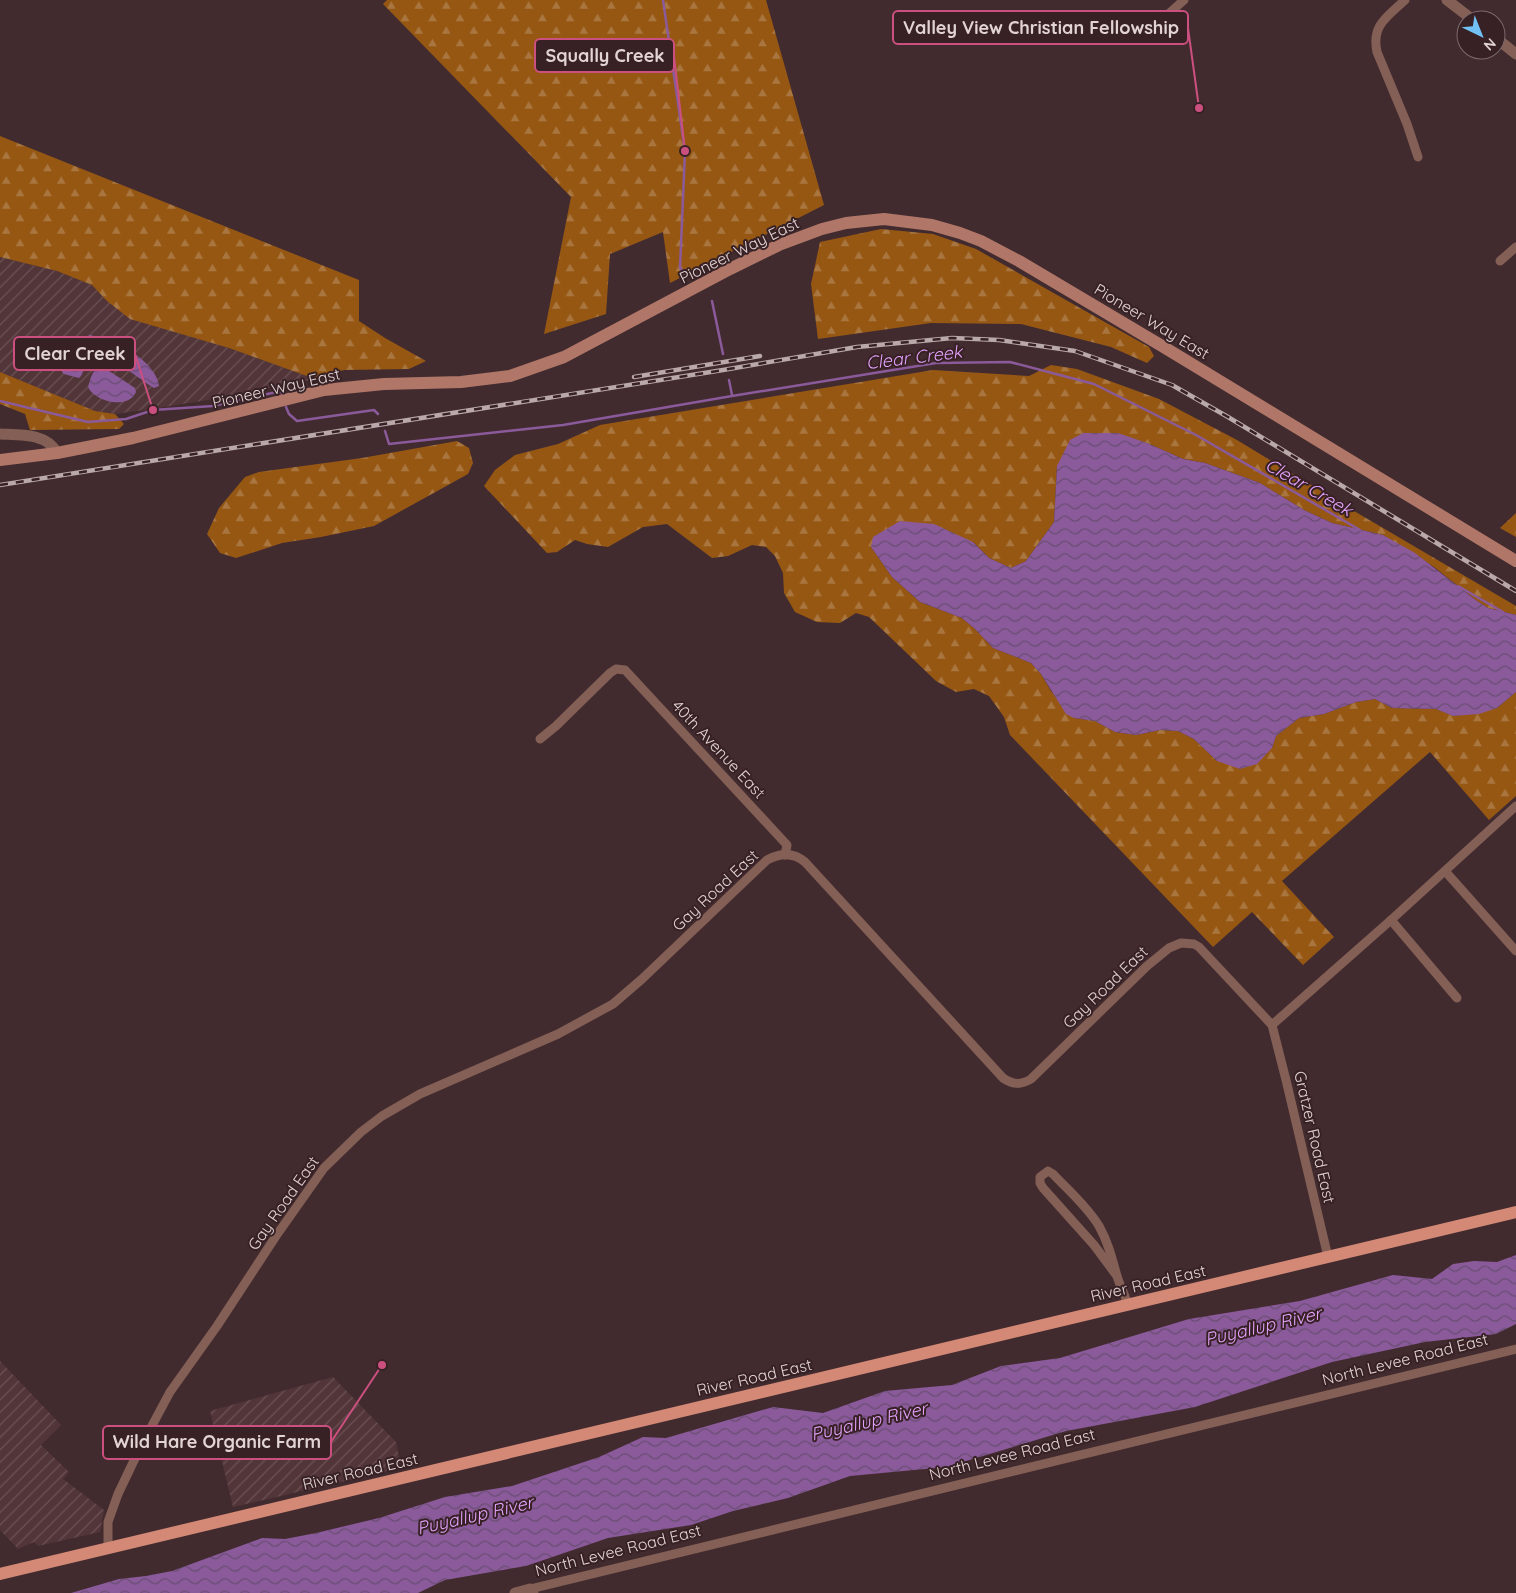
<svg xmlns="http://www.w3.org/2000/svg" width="1516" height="1593" font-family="Quicksand,sans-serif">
<defs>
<pattern id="industrial-furrows" width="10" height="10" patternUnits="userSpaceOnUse" patternTransform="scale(1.25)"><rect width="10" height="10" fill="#523539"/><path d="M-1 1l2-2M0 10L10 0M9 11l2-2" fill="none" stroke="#6b5155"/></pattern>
<pattern id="forest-firs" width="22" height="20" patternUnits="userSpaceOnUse" patternTransform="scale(1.25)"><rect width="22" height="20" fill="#965713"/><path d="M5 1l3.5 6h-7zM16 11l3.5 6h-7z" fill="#a97640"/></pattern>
<pattern id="water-waves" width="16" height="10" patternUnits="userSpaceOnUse" patternTransform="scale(1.25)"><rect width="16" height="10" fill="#8a5a9b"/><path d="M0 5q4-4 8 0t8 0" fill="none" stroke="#6a4e72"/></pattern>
</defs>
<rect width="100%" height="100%" fill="#422b2f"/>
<g fill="url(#industrial-furrows)">
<polygon points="0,257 57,271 92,285 107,301 229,348 315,379 226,397 152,409 115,414 95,411 0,372"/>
<polygon points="0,1361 61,1425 41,1445 69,1472 63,1479 104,1510 100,1532 38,1546 34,1542 18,1549 0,1530"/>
<polygon points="333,1377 396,1442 401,1468 233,1507 210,1411"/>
</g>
<g fill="url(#forest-firs)">
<polygon points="387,0 766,0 824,205 670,283 663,232 610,254 606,314 544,334 571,197 383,4"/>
<polygon points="0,136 359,280 359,321 385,338 426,361 409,369 344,370 315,379 229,348 130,319 107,301 92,285 57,271 0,257"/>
<polygon points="881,229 933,234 976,249 1149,347 1154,356 1147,363 1111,347 1021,324 931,323 818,339 811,284 820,242"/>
<polygon points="1051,365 1077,369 1159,399 1237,440 1354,511 1516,606 1516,615 1488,608 1477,601 1434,567 1383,535 1332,523 1304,510 1260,483 1205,463 1183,459 1147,443 1057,466 1054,522 1026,561 1011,568 989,558 973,542 871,547 892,577 920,602 962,618 975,629 993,648 1031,663 1041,674 1051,691 1074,718 1095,721 1115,732 1136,735 1160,730 1178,731 1194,739 1217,761 1272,748 1276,736 1299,718 1324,714 1356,702 1375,699 1392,708 1436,709 1454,716 1497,708 1516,692 1516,796 1489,820 1430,752 1282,881 1334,937 1303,965 1252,912 1213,947 1010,735 1004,717 989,696 974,689 956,692 936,681 869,617 856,613 840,623 817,622 795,612 784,593 783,573 775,556 766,547 752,545 728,556 712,558 667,524 643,527 608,547 587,544 575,540 557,552 547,553 484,486 495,470 515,455 558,444 600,425 933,370 1029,376"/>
<polygon points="0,372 95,411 115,414 124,424 119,429 30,430 25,414 0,404"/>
<polygon points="457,441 469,448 473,463 468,474 374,526 321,537 282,543 236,558 220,553 207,534 219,508 245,477 259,472 362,458"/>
<polygon points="1516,513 1516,537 1500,528"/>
</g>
<g fill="url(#water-waves)">
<path d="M90,335L97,337L98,340L81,376L79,378L64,374L62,372C65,355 74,342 90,335Z"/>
<path d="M113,343C130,348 157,367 159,386L154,388L149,385L111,358L109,344Z"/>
<path d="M97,365H100L135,388L136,392C128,410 95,402 88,387L91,377Z"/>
<polygon points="1083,433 1118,433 1147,443 1183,459 1205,463 1260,483 1304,510 1332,523 1383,535 1415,553 1477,601 1488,608 1516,615 1516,692 1497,708 1479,714 1453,716 1436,709 1392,708 1375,699 1356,702 1324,714 1299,718 1276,736 1272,748 1257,764 1240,769 1217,761 1194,739 1178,731 1160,730 1136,735 1115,732 1095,721 1074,718 1066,714 1041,674 1031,663 993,648 975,629 962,618 920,602 892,577 871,547 873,537 900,521 934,524 973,542 989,558 1011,568 1026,561 1054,522 1057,466 1070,440"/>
<polygon points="1516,1255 1516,1324 1496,1334 1425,1342 1332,1362 1195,1407 1066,1431 946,1467 850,1476 788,1498 733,1511 691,1525 608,1538 526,1566 445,1580 418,1593 71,1593 119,1579 146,1576 172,1571 262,1538 285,1539 316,1533 379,1518 445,1497 512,1486 599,1457 643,1437 666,1438 773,1407 823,1413 885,1391 952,1385 1001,1366 1060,1358 1189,1319 1300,1301 1393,1275 1432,1279 1453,1264 1474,1261 1497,1262"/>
</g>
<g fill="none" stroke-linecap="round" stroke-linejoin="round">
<g stroke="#8a5a9b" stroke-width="2.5">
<polyline points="663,0 685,151 680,268 687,275"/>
<polyline points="712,301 723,354"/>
<polyline points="729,380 732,395"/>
<polyline points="0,401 88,422 126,419 153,410 213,406 281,391 282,394"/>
<polyline points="286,407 289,414 297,421 374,410 378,414"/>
<polyline points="385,431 389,444 563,425 732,396 936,363 1010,362 1094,384 1196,435 1360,530"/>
<polyline points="1458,586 1503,612"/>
</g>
<g stroke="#835f55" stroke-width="9">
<path d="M1405,0C1388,16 1371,25 1377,52L1407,124L1418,157"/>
<polyline points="1163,19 1184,0"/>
<polyline points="1500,261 1516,247"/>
<polyline points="540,739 556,726 610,673 616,669 625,670 787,845 785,855"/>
<polyline points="1445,871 1516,951"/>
<polyline points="1391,920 1457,998"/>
<polyline points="1272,1025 1286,1080 1328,1257"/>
<path d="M1117,1276L1094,1245L1043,1188L1040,1183V1177L1048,1171L1053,1174C1068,1190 1087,1206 1099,1226C1108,1242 1112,1258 1117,1276C1120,1286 1125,1295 1128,1305"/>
<path d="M108,1548V1522L118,1494L139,1450L170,1392L217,1326L276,1236L324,1168L361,1132L382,1116L420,1094L558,1034L613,1004L642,979L767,860C780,853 793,852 805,862L1003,1078C1013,1085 1021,1085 1031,1079L1147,966L1169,948L1181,943L1194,944L1199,947L1272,1025L1391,920L1516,806"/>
<polyline points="530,1589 1516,1349"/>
</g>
<g stroke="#835f55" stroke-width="11">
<polyline points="1447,0 1473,20"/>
<polyline points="1496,38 1516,54"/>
<path d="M0,434C20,435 47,433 57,453"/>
<polyline points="515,1593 530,1589 533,1593"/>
</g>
<polyline stroke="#b07768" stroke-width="12" points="0,460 57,453 133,438 324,390 384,384 461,382 510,376 564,357 730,269 779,245 822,229 846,223 884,219 932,225 960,233 981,241 1019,261 1162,346 1516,561"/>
<polyline stroke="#d38976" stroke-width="12" points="0,1574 1516,1212"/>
<defs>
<g id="rail">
<polyline points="634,377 760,356"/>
<polyline points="0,485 723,370 857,347 952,338 999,340 1075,351 1172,385 1228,417 1516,591"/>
</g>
</defs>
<use href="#rail" stroke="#baa9ab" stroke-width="4.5"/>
<use href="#rail" stroke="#372125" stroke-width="2.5" stroke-dasharray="8" stroke-linecap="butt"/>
</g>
<g text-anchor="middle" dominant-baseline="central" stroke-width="4" stroke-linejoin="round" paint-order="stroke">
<g font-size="16" fill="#e2d3d4" stroke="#372125">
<text transform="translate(739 250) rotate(-26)">Pioneer Way East</text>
<text transform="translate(1152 321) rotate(31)">Pioneer Way East</text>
<text transform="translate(276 388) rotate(-13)">Pioneer Way East</text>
<text transform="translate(719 749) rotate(47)">40th Avenue East</text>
<text transform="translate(715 890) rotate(-43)">Gay Road East</text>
<text transform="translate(1105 987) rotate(-44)">Gay Road East</text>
<text transform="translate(1315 1137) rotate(77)">Gratzer Road East</text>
<text transform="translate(283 1203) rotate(-55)">Gay Road East</text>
<text transform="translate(1148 1283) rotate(-13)">River Road East</text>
<text transform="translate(1405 1359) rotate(-14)">North Levee Road East</text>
<text transform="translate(754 1377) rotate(-13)">River Road East</text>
<text transform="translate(1012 1454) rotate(-14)">North Levee Road East</text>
<text transform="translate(360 1471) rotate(-13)">River Road East</text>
<text transform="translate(618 1550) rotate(-14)">North Levee Road East</text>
</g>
<g font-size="18" font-style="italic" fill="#e3a1fb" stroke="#372125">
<text transform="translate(914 357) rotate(-7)">Clear Creek</text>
<text transform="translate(1309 487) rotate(30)">Clear Creek</text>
<text transform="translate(1263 1326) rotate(-13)">Puyallup River</text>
<text transform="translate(869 1421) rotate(-13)">Puyallup River</text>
<text transform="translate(475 1515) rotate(-13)">Puyallup River</text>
</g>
</g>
<path fill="none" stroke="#cc507f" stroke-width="2" d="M1199 108L1188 28M685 151L674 56M153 410L135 354M382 1365L331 1442"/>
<g fill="#cc507f" stroke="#372125" stroke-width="2">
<circle cx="1199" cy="108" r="5"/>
<circle cx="685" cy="151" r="5"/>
<circle cx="153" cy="410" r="5"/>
<circle cx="382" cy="1365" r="5"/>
</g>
<g fill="#372125" stroke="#cc507f" stroke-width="2">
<rect x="893" y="11" width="295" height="33" rx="5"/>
<rect x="535" y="39" width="139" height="33" rx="5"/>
<rect x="14" y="337" width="121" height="33" rx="5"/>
<rect x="103" y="1426" width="228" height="33" rx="5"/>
</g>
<g font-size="18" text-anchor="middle" font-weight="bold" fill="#e2d3d4">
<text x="1041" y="34">Valley View Christian Fellowship</text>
<text x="605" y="62">Squally Creek</text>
<text x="75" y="360">Clear Creek</text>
<text x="217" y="1448">Wild Hare Organic Farm</text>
</g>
<g transform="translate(1481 35) rotate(137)"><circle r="24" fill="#372125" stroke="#7b686b"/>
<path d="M0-4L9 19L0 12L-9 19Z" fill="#71c1f5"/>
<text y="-8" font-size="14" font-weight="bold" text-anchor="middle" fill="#e2d3d4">N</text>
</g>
</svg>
